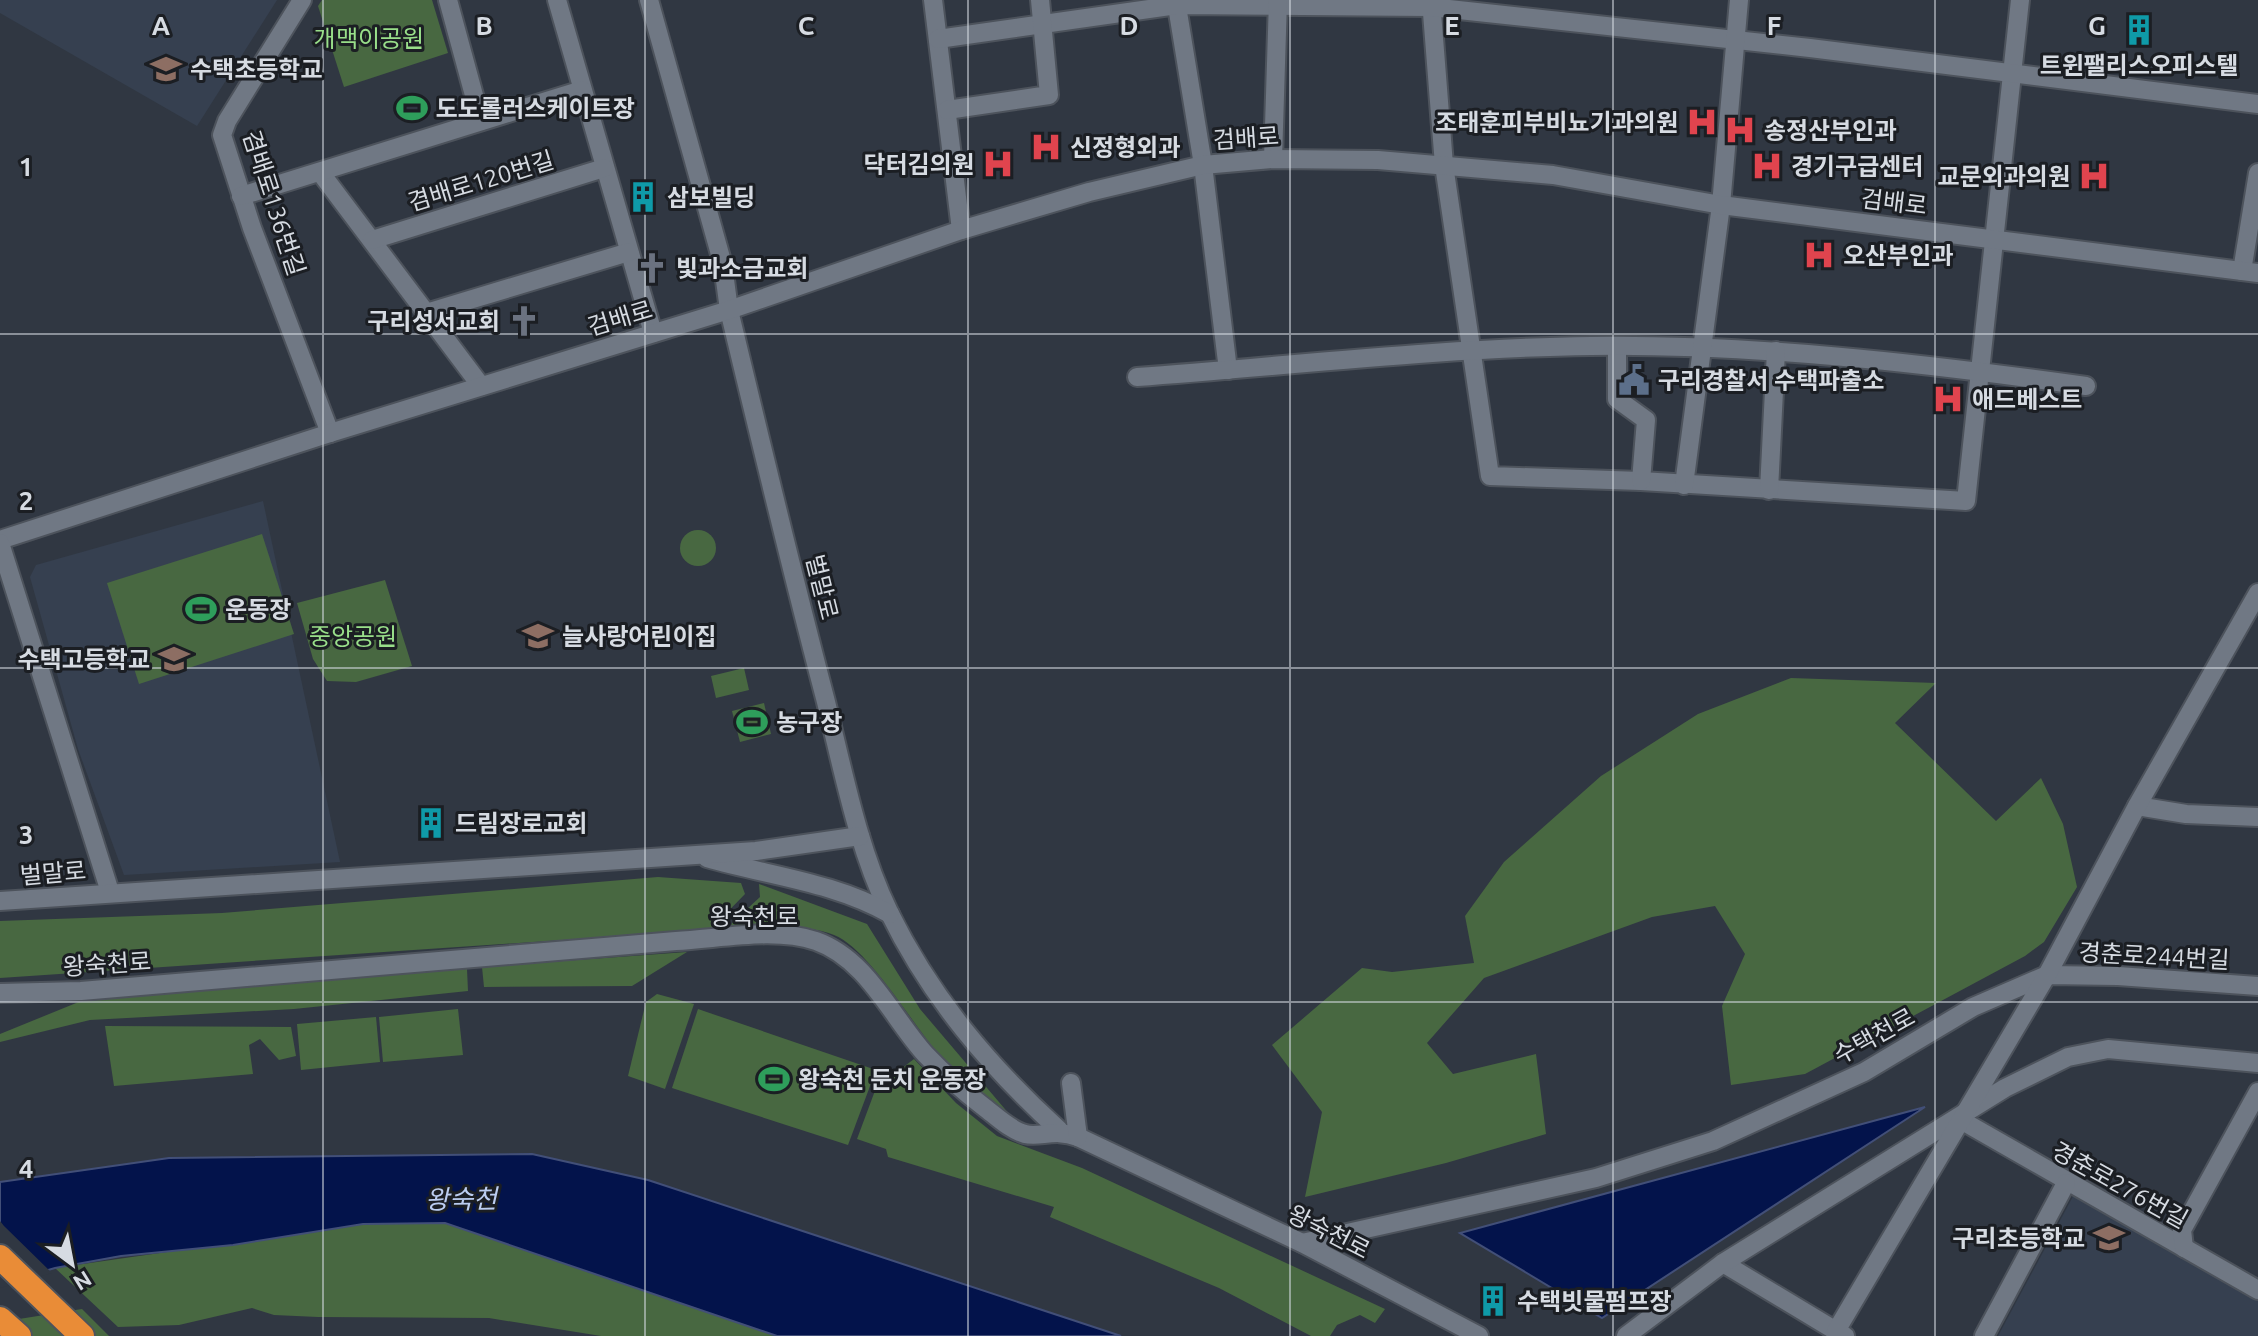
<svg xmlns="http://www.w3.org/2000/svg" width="2258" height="1336" font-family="Ubuntu,'Noto Sans KR',sans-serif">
<rect width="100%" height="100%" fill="#303742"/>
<g fill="#364050">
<polygon points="0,0 277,0 197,126 0,13"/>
<polygon points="263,501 340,862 124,875 78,749 30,577 36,565"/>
<polygon points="2078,1187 2258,1289 2258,1336 1998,1336"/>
</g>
<g fill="#486841">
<polygon points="322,0 432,0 448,53 344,87 318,6"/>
<circle cx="698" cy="548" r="18"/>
<polygon points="262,534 294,634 139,684 107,583"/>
<polygon points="385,580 412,666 356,682 327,681 313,659 297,603"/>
<polygon points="744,668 749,690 716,698 711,676"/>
<polygon points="1791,678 1936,683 1895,723 1996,821 2041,778 2063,824 2077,887 2044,942 2025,956 1805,1074 1731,1085 1722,1006 1745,954 1715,906 1652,917 1484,978 1427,1043 1453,1074 1536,1054 1546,1134 1446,1163 1305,1197 1322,1112 1272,1045 1362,968 1392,972 1474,963 1465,916 1504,862 1601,776 1698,714"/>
<polygon points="764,703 771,734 740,742 732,711"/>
<polygon points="658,877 741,883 745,894 710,930 0,978 0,921 222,913"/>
<path d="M759,884L867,924L920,1009L1010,1115C986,1096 960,1078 939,1055C913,1025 868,948 834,935C803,923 763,928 730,929L732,923L760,897Z"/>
<polygon points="687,952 632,986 484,987 482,967"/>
<polygon points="467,969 468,991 294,1009 90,1020 0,1042 0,1034 86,999"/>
<polygon points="657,994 694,1004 665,1089 628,1076 646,1002"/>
<polygon points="458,1009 463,1055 383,1062 379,1017"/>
<polygon points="698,1009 876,1070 848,1145 672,1088"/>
<polygon points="376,1017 380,1062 301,1070 297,1024"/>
<polygon points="105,1026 291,1027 296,1056 279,1060 260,1039 249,1045 253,1074 114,1086"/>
<polygon points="914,1059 956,1103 997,1136 1082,1168 1385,1309 1375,1323 1360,1315 1337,1325 1330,1336 1311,1336 1219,1288 1050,1217 1054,1207 888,1157 886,1149 857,1139 876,1088"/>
<polygon points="445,1223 777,1336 601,1336 489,1318 318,1317 274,1315 252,1308 179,1325 118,1327 55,1268 363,1224"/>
<polygon points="82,1309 109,1336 0,1336 0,1322"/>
</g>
<g fill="#03134b" stroke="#424f78" stroke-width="2">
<polygon points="1925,1107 1602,1318 1460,1233"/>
<polygon points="532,1154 648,1180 1121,1336 777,1336 445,1223 363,1224 233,1245 121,1256 55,1268 0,1284 0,1182 169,1158"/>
</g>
<polygon fill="#303742" points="0,1221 4,1226 52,1273 0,1288"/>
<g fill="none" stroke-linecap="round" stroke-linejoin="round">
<defs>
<g id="minor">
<polyline points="302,0 227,121 222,135 252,228 330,433"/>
<polyline points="448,0 481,121"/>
<polyline points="557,0 653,333"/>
<path d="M649,0L723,265L729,310C760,439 791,569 825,698C843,769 857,846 889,912C931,998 990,1067 1059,1130"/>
<polyline points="933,0 961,230"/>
<polyline points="1176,0 1203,165 1228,370"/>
<polyline points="1431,0 1444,165 1490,476 1641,481 1966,501 2020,0"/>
<polyline points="938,39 1177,5 1431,7 1810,48 2258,104"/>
<polyline points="947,110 1049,95 1040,0"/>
<polyline points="1273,159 1278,0"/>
<polyline points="320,172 481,386"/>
<polyline points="241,196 582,90"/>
<polyline points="372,240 604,168"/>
<polyline points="2242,271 2258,173"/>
<polyline points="426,313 629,252"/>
<polyline points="1617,347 1617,399 1646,420 1641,481"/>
<path d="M1137,377C1288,366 1439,348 1591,346C1756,344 1922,363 2086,386"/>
<polyline points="1684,485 1721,205 1739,0"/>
<polyline points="1769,490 1776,351"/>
<polyline points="0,540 330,433 729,310 961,230 1089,192 1203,165 1273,159 1378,160 1553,175 1721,205 2258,273"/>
<polyline points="0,543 110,892"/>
<polyline points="2137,806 2186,814 2258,817"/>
<path d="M707,858C769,876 834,882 890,914"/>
<polyline points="0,901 756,851 860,836"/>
<path d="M0,993L81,991L676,941C719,939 775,927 816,941C867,959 891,1016 925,1054C943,1073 963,1091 984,1107C996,1116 1010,1130 1025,1134C1040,1138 1054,1128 1078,1137L1302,1243L1479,1336"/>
<polyline points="1071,1083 1078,1137"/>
<polyline points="1959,1119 2258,1290"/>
<polyline points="1302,1243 1596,1178 1713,1141 1864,1072 1973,1007 2047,975 2118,976 2258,986"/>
<polyline points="2184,1248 2182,1230 2258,1092"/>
<polyline points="1723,1263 1836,1331"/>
<polyline points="1626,1336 1723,1263 2005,1088 2068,1057 2108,1049 2258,1063"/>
<polyline points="1845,1336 1836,1331 2047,975 2137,806 2258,593"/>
<polyline points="1984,1336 2066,1183"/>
</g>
<g id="highway">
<polyline points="0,1257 82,1336"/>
<polyline points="0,1319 19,1336"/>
</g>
</defs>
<use href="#minor" stroke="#4d535c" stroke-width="22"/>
<use href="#highway" stroke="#4d535c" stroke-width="28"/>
<use href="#minor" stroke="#707884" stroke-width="18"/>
<use href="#highway" stroke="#e98c37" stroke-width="24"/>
</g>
<path fill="none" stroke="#d6dbe2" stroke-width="2" stroke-opacity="0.55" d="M323,0V1336M645,0V1336M968,0V1336M1290,0V1336M1613,0V1336M1935,0V1336M0,334H2258M0,668H2258M0,1002H2258"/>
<defs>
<symbol id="building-bare" viewBox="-9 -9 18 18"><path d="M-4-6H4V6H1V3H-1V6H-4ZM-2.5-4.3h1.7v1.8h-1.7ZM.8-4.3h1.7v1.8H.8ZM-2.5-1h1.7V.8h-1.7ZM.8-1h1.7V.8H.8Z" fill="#0f9aa8" stroke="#1b1e23" stroke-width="2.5" paint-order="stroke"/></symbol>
<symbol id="school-bare" viewBox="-9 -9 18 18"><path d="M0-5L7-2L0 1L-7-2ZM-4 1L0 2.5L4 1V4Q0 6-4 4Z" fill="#8d6e63" stroke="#1b1e23" stroke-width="2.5" paint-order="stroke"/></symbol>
<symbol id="stadium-bare" viewBox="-9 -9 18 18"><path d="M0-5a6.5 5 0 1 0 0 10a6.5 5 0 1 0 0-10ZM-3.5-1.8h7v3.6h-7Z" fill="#2e9e5b" stroke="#1b1e23" stroke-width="2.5" paint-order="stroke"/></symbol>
<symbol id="hospital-bare" viewBox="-9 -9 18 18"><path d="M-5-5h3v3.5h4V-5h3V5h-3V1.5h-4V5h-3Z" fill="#e0444e" stroke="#1b1e23" stroke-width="2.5" paint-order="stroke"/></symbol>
<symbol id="church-bare" viewBox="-9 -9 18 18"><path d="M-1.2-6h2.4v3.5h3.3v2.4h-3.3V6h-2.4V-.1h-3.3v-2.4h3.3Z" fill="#6b7280" stroke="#1b1e23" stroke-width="2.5" paint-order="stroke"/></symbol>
<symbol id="civic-bare" viewBox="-9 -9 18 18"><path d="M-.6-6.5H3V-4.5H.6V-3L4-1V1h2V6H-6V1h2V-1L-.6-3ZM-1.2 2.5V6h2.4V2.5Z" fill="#5c6f8a" stroke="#1b1e23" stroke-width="2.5" paint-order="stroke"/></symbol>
</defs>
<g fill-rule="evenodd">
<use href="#building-bare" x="2117" y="8" width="44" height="44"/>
<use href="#school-bare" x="144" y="47" width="44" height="44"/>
<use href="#stadium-bare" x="390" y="86" width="44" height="44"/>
<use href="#hospital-bare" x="1680" y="100" width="44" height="44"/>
<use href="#hospital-bare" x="1718" y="108" width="44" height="44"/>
<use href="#hospital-bare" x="1024" y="125" width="44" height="44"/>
<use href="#hospital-bare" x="976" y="142" width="44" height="44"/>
<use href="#hospital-bare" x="1745" y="144" width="44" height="44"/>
<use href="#hospital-bare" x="2072" y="154" width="44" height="44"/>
<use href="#building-bare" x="621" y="175" width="44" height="44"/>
<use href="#hospital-bare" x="1797" y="233" width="44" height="44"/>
<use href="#church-bare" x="630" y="246" width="44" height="44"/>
<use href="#church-bare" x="502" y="299" width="44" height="44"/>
<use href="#civic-bare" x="1612" y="358" width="44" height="44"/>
<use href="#hospital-bare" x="1926" y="377" width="44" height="44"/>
<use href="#stadium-bare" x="179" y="587" width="44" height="44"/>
<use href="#school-bare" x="516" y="614" width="44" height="44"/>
<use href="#school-bare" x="152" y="637" width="44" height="44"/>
<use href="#stadium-bare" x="730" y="700" width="44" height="44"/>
<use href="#building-bare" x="409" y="801" width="44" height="44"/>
<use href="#stadium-bare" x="752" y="1057" width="44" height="44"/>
<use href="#school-bare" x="2087" y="1216" width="44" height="44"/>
<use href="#building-bare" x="1471" y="1279" width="44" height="44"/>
</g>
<g text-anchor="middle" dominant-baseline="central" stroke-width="6" stroke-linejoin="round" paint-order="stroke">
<g font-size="24" fill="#99df8a" stroke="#1b1e23">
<text x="369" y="38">개맥이공원</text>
<text x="353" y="636">중앙공원</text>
</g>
<g font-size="24" font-weight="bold" fill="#d6dbe2" stroke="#1b1e23" text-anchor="start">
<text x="2139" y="65" text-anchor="middle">트윈팰리스오피스텔</text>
<text x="190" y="69">수택초등학교</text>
<text x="436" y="108">도도롤러스케이트장</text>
<text x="1678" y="122" text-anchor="end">조태훈피부비뇨기과의원</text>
<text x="1764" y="130">송정산부인과</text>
<text x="1070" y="147">신정형외과</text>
<text x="974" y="164" text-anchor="end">닥터김의원</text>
<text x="1791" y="166">경기구급센터</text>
<text x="2070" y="176" text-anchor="end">교문외과의원</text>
<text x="667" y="197">삼보빌딩</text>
<text x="1843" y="255">오산부인과</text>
<text x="676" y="268">빛과소금교회</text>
<text x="500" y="321" text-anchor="end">구리성서교회</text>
<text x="1658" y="380">구리경찰서 수택파출소</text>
<text x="1972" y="399">애드베스트</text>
<text x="225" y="609">운동장</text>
<text x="562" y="636">늘사랑어린이집</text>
<text x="150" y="659" text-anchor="end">수택고등학교</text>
<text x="776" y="722">농구장</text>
<text x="455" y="823">드림장로교회</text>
<text x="798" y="1079">왕숙천 둔치 운동장</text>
<text x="2085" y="1238" text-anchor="end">구리초등학교</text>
<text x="1517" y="1301">수택빗물펌프장</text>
</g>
<g font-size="24" fill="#d6dbe2" stroke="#1b1e23">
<text transform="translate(1246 138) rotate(-4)">검배로</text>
<text transform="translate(481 181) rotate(-17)">겸배로120번길</text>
<text transform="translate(1894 202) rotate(7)">검배로</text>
<text transform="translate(274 203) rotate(72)">겸배로136번길</text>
<text transform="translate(620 318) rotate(-17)">검배로</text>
<text transform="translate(822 587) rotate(76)">벌말로</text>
<text transform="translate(53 873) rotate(-5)">벌말로</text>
<text x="754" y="916">왕숙천로</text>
<text transform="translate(2154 956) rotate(3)">경춘로244번길</text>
<text transform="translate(107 964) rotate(-4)">왕숙천로</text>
<text transform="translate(1874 1036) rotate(-29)">수택천로</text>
<text transform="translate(2120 1185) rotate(29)">경춘로276번길</text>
<text transform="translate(1329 1232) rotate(27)">왕숙천로</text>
</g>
<g font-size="26" font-style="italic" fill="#bbcdf1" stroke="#1b1e23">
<text transform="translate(461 1199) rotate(-1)">왕숙천</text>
</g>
</g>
<g font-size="26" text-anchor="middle" font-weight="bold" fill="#d6dbe2" stroke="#1b1e23" stroke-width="6" stroke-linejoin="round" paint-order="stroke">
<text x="161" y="35">A</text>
<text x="484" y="35">B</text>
<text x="806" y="35">C</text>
<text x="1129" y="35">D</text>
<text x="1452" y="35">E</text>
<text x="1774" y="35">F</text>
<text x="2097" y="35">G</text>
<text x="26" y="176">1</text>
<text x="26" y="510">2</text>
<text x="26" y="844">3</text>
<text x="26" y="1178">4</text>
</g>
<g transform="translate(72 1264) rotate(148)" stroke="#1b1e23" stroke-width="6" paint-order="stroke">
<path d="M0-6L14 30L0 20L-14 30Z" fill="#d6dbe2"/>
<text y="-12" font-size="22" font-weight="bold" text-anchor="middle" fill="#d6dbe2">N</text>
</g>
</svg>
